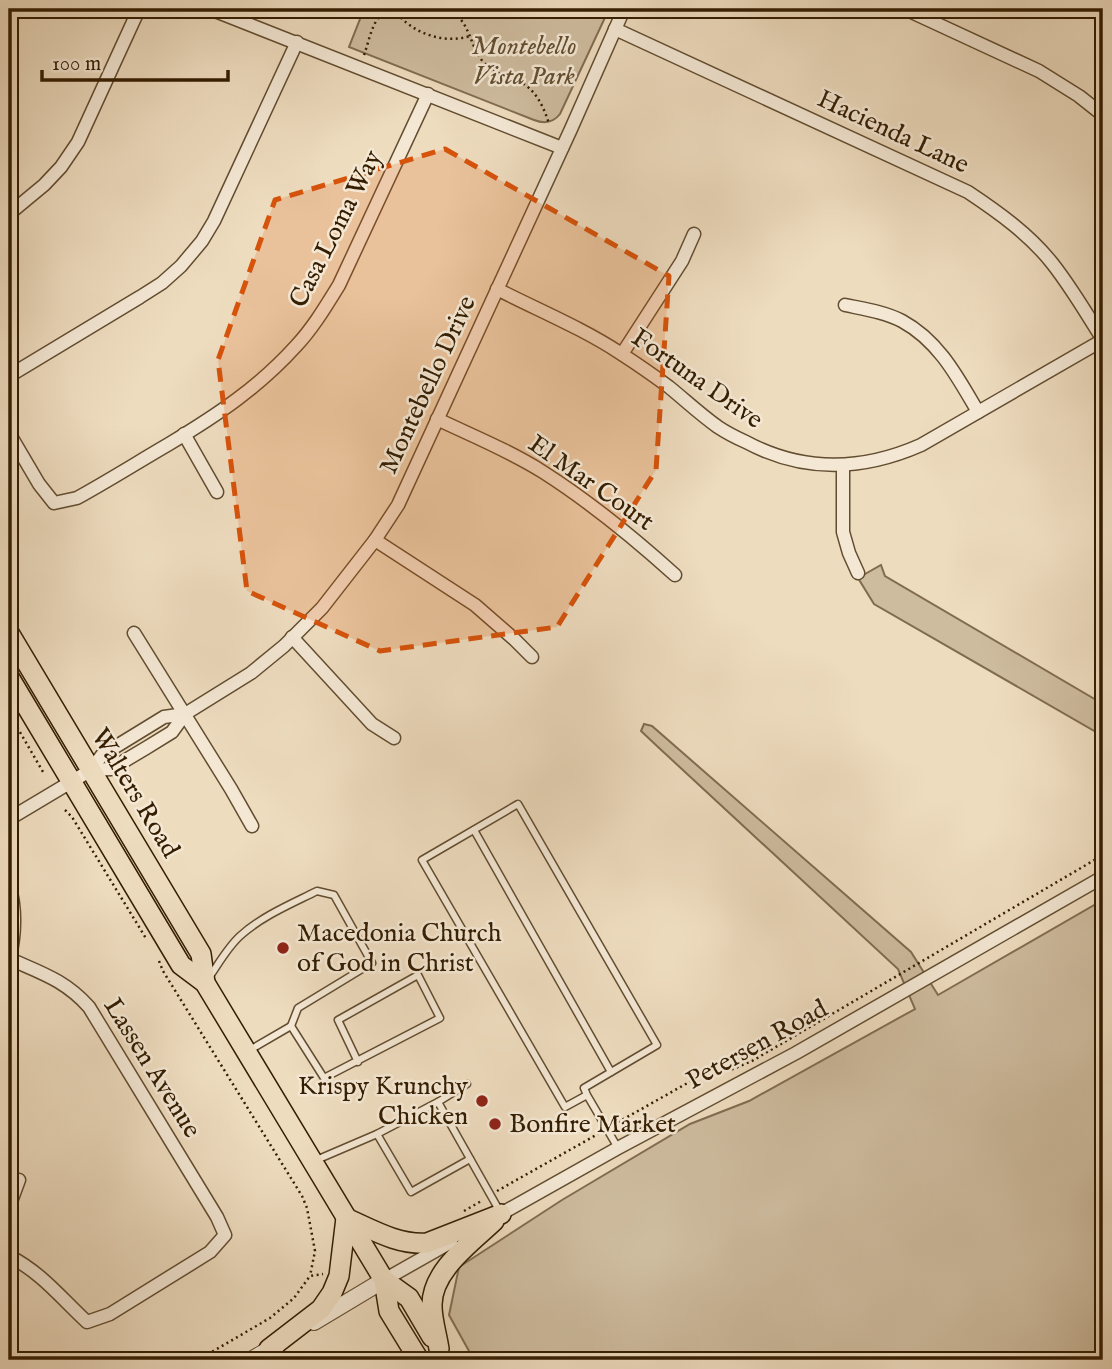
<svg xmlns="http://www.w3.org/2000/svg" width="1112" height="1369" font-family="'IM FELL English',serif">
<rect width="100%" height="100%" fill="#eedcbf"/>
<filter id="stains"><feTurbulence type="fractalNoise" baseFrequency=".00286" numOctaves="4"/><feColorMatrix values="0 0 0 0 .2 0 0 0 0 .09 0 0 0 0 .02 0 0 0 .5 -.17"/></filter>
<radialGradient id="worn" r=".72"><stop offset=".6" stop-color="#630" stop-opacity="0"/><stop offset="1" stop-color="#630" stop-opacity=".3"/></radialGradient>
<g fill="#cebc9f" stroke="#816c50" stroke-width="2">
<path d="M364,9H609L560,114C553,123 544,124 534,120L349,47Z"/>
<polygon points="881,565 885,576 1103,704 1103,736 874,604 858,578"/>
<polygon points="644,724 652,726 911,952 938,995 1103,900 1103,1360 474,1360 449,1315 459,1267 562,1200 690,1124 749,1101 915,1009 898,969 658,747 641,731"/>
</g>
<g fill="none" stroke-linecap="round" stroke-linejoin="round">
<defs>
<g id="service">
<polyline points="474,830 611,1072"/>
<path d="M210,976C219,963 228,947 240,936C262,916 291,904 317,891L334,895L372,963L298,1008L291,1026"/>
<polyline points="248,1051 291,1026 324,1078 440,1018 418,975 338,1020 358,1062"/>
<polyline points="587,1095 584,1088 657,1045 518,804 422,860 565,1107 587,1095 618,1148"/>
<polyline points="438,1102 467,1084"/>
<polyline points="377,1134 411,1192 470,1159"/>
<polyline points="314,1161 377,1134 438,1102 499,1210"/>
</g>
<g id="minor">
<polyline points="210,9 562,148"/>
<polyline points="905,9 1039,71 1079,96 1103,115"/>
<path d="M615,29L968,192C998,212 1029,234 1052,263C1071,287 1087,314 1103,340"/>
<polyline points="9,214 44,185 61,167 78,142 139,9"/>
<path d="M497,289C538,310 582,328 620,353C637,364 653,375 669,387C685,400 701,415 718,427C727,433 737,438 746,442C804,473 862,471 921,445L1103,340"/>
<path d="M845,305C864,309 885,312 902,321C939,341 958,378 978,412"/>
<polyline points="622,354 682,261 694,234"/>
<polyline points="9,376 140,297 162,283 181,266 202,241 214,221 297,42"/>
<path d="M437,419C473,436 510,451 543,472C590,502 634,538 675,575"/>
<path d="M9,433L39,484L54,503L77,498C108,481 138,462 169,444C217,415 258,388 296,346C313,328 326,306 339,285L428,94"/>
<polyline points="184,434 217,492"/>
<polyline points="843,466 843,532 849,553 858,573"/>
<polyline points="375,540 475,605 514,639 532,657"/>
<polyline points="134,633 231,789 252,826"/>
<polyline points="292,637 372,724 394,738"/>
<polyline points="91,770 102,755 164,717 185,714"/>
<polyline points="9,819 91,770 111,769 146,748 172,732 185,714 251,673 284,646 322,608 375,540 398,505 571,129 624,9"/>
<path d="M9,884C16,908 15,936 9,961"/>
<polyline points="9,1207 19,1180"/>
<polyline points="497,1216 618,1148 796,1053 1103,877"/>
<path d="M9,1256C42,1273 61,1298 87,1322L110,1314L210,1252L225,1235L217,1217L89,1007C65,980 41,973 10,959"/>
<polyline points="384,1280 451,1242"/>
</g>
<g id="tertiary">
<polyline points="314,1322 384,1280"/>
<polyline points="251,1360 277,1345"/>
</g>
<g id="primary">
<polyline points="9,633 201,954 205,983"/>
<polyline points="9,677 181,965 205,983 384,1280 389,1311 419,1360"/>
<path d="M346,1218C373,1230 398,1245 427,1243L501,1214"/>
<polyline points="384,1280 409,1298 432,1337"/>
<polyline points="269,1349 321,1309 332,1293 339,1276 346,1218"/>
<path d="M439,1349C437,1335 432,1320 432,1306C431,1271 471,1243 494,1221"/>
</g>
</defs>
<use href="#service" stroke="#624d30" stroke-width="9"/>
<use href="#minor" stroke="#624d30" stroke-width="15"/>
<use href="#tertiary" stroke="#624d30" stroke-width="18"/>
<use href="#primary" stroke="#341d01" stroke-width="22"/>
<g stroke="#341d01" stroke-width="2.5" stroke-dasharray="2 3.5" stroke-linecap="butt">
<path d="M394,9C409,32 443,45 470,36"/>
<path d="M449,9C472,24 468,44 484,63C494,73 505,76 518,81C535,88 544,107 549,124"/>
<path d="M364,55C370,39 373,12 392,9"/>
<polyline points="9,713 43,772"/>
<polyline points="65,810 72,817 147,940"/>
<polyline points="159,961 163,971 302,1196 307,1208 315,1251 310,1276"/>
<polyline points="613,1125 700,1076 733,1069 752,1061 1103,855"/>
<polyline points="497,1191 598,1134"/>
<polyline points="464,1211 483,1200"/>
<polyline points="198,1360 270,1318 294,1298 310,1276 323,1274"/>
</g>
<use href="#service" stroke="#f4e8d5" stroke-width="6"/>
<use href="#minor" stroke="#f4e8d5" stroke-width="12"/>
<use href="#tertiary" stroke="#f4e8d5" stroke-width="16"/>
<use href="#primary" stroke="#eedcbf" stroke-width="19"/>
</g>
<path fill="#d6530b" fill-opacity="0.2" stroke="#d6530b" stroke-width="5" stroke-dasharray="14 9" stroke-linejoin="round" d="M445,149L669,276L656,470L557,627L380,651L247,591L218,360L275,200Z"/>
<g fill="#8f2418" stroke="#f4e8d5" stroke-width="2.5">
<circle cx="283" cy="948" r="7"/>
<circle cx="482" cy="1101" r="7"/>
<circle cx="495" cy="1124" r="7"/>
</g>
<g text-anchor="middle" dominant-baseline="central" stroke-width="5" stroke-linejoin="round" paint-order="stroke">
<g font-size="26" font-style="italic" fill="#624d30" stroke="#f4e8d5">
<text x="524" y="46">Montebello<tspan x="524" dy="30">Vista Park</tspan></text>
</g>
<g font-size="26" fill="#341d01" stroke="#f4e8d5">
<text transform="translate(893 132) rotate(25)">Hacienda Lane</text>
<text transform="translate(336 229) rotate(-63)">Casa Loma Way</text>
<text transform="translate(697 379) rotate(35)">Fortuna Drive</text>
<text transform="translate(428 385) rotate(-65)">Montebello Drive</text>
<text transform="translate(591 483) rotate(35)">El Mar Court</text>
<text transform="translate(135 793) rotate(59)">Walters Road</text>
<text transform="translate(757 1045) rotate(-29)">Petersen Road</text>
<text transform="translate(152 1068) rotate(58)">Lassen Avenue</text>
</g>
<g font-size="26" fill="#341d01" stroke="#f4e8d5" text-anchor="start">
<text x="297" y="933">Macedonia Church<tspan x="297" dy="30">of God in Christ</tspan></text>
<text x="468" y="1086" text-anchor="end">Krispy Krunchy<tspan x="468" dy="30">Chicken</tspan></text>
<text x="509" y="1124">Bonfire Market</text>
</g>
</g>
<rect width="1112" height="1369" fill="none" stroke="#eedcbf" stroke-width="35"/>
<rect x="10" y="10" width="1091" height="1348" fill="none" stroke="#341d01" stroke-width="3.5"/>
<rect x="18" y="18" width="1077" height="1334" fill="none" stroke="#341d01" stroke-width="2"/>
<path d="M42 70v10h186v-10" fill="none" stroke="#341d01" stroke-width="3.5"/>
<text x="52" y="70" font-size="21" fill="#341d01" stroke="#f4e8d5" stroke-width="5" paint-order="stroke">100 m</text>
<rect width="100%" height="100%" filter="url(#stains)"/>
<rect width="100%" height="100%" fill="url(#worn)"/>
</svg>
